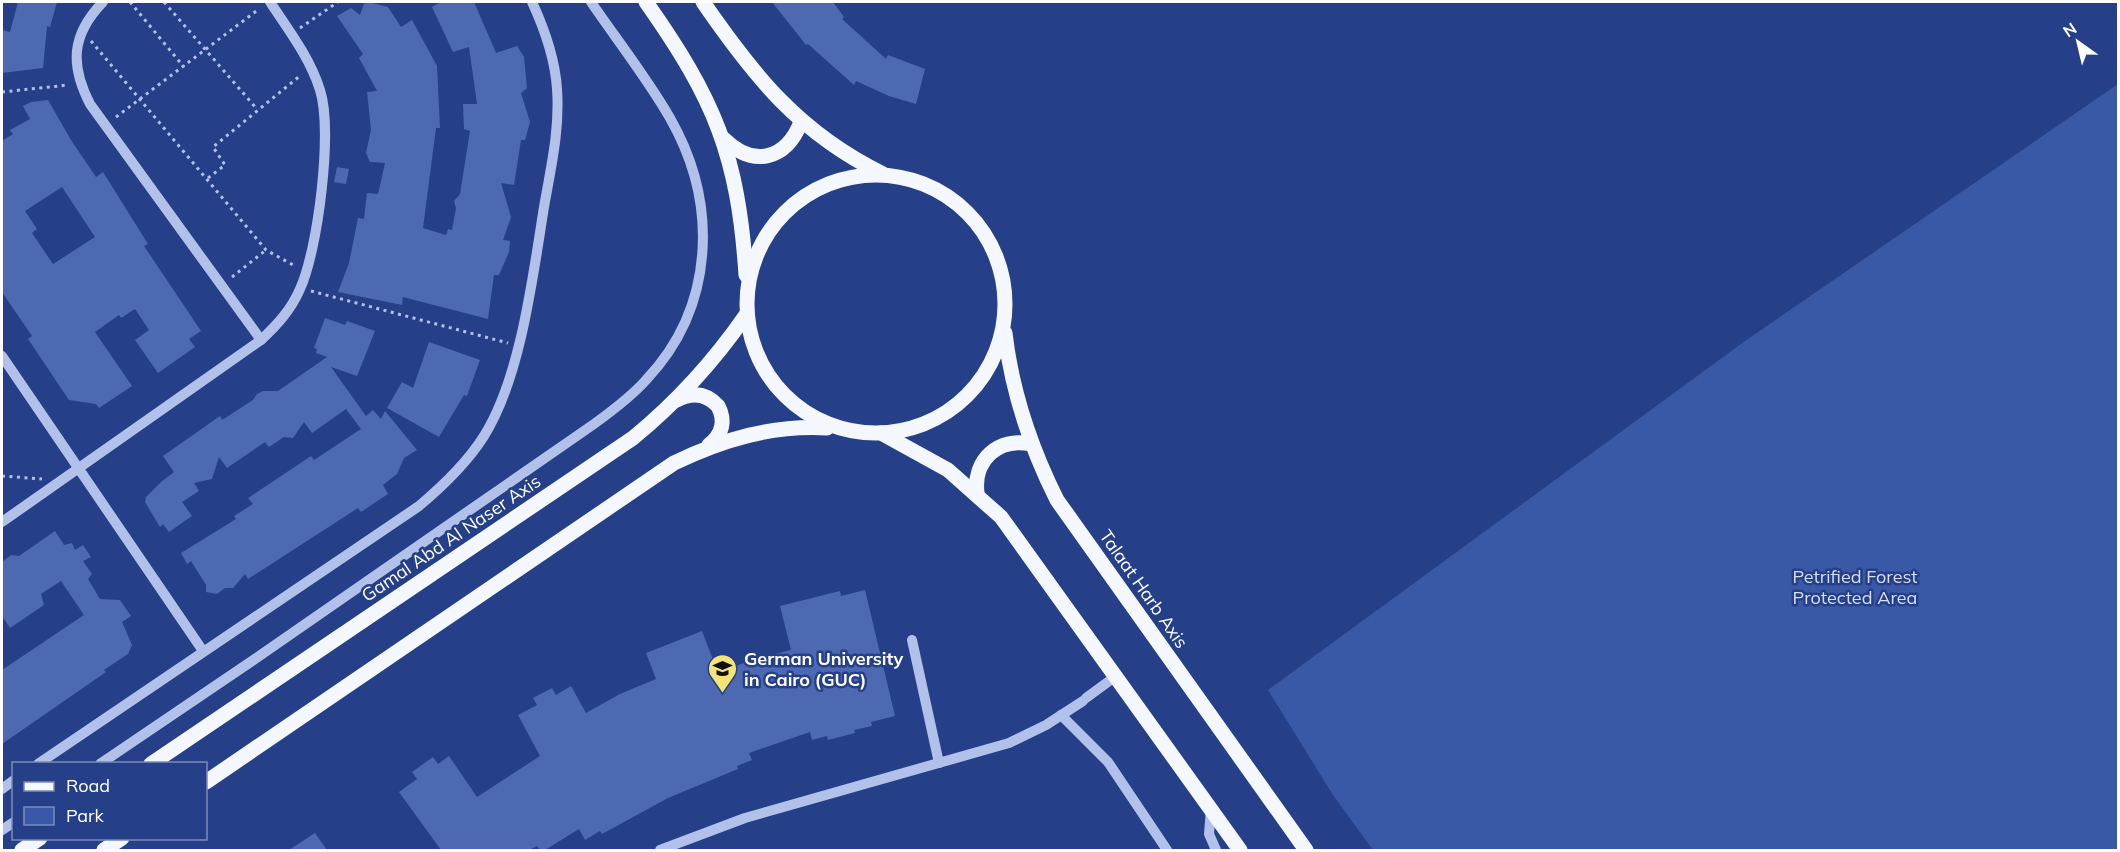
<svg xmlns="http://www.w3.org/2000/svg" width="2120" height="852" font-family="Mulish,sans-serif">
<rect width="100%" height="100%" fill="#254089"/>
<polygon fill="#3958a6" points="2118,84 2118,850 1373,850 1333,795 1268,690 1745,341"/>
<g fill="#4d69b1" fill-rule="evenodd">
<polygon points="18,2 57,2 50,27 47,26 43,68 2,73 2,30 10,32"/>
<polygon points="368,2 388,7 401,27 412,20 437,66 440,128 436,128 423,228 446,235 448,229 452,230 456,208 454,201 460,194 470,131 464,129 463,104 477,104 469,47 453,52 432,7 441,2 474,2 496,53 517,46 524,57 527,88 521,93 530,122 525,140 521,140 514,185 501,183 511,217 503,240 510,241 509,252 499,275 494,275 488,319 403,297 402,305 338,292 349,263 358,218 364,219 367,193 378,194 385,163 370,162 366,153 371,130 367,92 377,91 359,58 363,54 337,16 351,8 360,15 364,4"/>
<polygon points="772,2 833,2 844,17 842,19 886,59 888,55 925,69 916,104 889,96 856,81 854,85 808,44 806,45"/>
<path d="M48,100L71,140L96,177L103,172L148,244L144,246L201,331L189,339L195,347L158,373L135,340L149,330L135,309L121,318L119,315L95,332L132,386L99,408L96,404L69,400L28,339L32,336L2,292V141L13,134L10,130L30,119L23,106L31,102ZM62,187L95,237L53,264L32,233L37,229L25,211Z"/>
<polygon points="337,167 349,169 346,184 334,182"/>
<polygon points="325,318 345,325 347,321 375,331 357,376 331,367 366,416 373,410 381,419 385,411 417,450 404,458 397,474 383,485 388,494 361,512 358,508 248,579 245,574 233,588 225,588 217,594 206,592 206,585 191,561 187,564 181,553 236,519 234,516 253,504 248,498 311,456 314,460 361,429 346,409 312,433 304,422 293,438 284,437 269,447 265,442 227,468 219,457 212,479 194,483 199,491 182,502 192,516 169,532 163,524 160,527 145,502 146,497 161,482 174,472 163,456 220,416 222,420 253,400 257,394 263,391 278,391 327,357 316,353 317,349 314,348"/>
<polygon points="429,342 480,360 467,396 464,395 439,437 387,408 402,382 413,388"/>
<polygon points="55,531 64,545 72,543 75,550 83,545 91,557 83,561 92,574 88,579 100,599 120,600 131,616 122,622 132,645 128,654 104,670 106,672 2,744 2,670 84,615 61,581 41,594 44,605 10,628 2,616 2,562 11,555 19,556"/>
<polygon points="865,590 895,716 871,722 872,726 854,730 855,733 828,740 827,736 812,740 810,732 749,753 752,760 737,766 738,769 668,798 602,834 600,831 585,840 579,829 545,850 540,850 537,846 529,850 441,850 399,792 417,779 412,772 433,757 438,764 449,756 477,797 540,756 518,715 537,705 533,698 552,688 556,695 571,686 586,713 620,694 656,679 646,653 702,631 718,673 754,659 791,650 780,606 840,591 841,596"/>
<polygon points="315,833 327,850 289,850"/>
</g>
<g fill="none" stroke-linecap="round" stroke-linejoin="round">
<g stroke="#b1c1ea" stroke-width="3" stroke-dasharray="3 4.5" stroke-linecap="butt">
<polyline points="130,2 184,67"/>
<polyline points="164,2 257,109"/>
<polyline points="300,28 338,2"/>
<polyline points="91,41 266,250 295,266"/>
<polyline points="2,92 68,85"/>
<polyline points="116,117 259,9"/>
<polyline points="208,178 225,165 213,147 301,75"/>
<polyline points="232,277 266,250"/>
<polyline points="311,291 508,343"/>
<polyline points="2,476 42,479"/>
</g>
<g stroke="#b1c1ea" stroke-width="10">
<path d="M103,2C71,35 70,65 90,104L261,340"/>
<polyline points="2,356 203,651"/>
<path d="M2,522L261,340C277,325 291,310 300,289C318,250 333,131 320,90C310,58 288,29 270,2"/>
<polyline points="912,640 939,763"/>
<polyline points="1086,698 1116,676"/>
<polyline points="1061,715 1108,762 1167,850"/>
<path d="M38,764L419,506C444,485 467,463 484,436C521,377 533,275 544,207C551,167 560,129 557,89C555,58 545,30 532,2"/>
<path d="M100,764L252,661L594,424C612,411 631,397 646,380C715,307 719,204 670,118C647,78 617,40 591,2"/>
<polyline points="2,789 14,780"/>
<polyline points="1211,809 1209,834 1216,850"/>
<polyline points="2,830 14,822"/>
<polyline points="660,850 745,818 1009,743 1046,725 1083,701"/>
</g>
<g stroke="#f5f7fe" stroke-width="15">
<path d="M646,2C715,100 738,155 746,275"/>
<path d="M703,2C754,76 799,133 883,174"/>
<path d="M724,139C753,168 786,160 801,122"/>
<circle cx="876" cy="304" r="129"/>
<path d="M1005,333C1012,393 1030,446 1057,500L1306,850"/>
<path d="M677,400C692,392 706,393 718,406C726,421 722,435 709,445"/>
<polyline points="881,433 948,470 1001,517 1240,850"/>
<path d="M977,493C973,460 998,437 1031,444"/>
<path d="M151,764L633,438C677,402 714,361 746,315"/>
<path d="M206,782L674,463C724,439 772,425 827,428"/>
<polyline points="22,850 40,838"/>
<polyline points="104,850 122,838"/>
</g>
</g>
<defs>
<symbol id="university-pin" viewBox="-11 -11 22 30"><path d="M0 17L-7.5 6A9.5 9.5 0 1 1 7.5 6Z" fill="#f4e475" stroke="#254089"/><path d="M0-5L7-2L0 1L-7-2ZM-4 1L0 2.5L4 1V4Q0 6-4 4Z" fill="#111"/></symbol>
</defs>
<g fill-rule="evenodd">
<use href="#university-pin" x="706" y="652" width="33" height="45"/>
</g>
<g text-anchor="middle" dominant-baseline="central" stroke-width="5" stroke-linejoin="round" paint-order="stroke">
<g font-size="18" fill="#fff" stroke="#254089">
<text transform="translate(451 538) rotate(-34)">Gamal Abd Al Naser Axis</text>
<text transform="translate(1144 589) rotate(55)">Talaat Harb Axis</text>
</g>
<g font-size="18" fill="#d5dff7" stroke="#254089">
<text x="1855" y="576">Petrified Forest<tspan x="1855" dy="21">Protected Area</tspan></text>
</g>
<g font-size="18" font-weight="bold" fill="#fff" stroke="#254089" text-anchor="start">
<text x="744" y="658">German University<tspan x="744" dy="21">in Cairo (GUC)</tspan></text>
</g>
</g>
<rect width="2120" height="852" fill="none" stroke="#ffffff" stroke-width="6"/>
<rect x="12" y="762" width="195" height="78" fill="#254089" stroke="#7c8cb8" stroke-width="1.5"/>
<rect x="24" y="782" width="30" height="9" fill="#f5f7fe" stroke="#7c8cb8" stroke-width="1.5"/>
<text x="66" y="792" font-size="18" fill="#ffffff">Road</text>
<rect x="24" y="807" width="30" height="18" fill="#3958a6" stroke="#7c8cb8" stroke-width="1.5"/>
<text x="66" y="822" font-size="18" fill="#ffffff">Park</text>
<g transform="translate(2078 42) rotate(326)" stroke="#254089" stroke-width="4.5" paint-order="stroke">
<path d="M0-4.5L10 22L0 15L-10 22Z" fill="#ffffff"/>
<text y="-9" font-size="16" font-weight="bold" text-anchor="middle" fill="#ffffff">N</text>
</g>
</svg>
